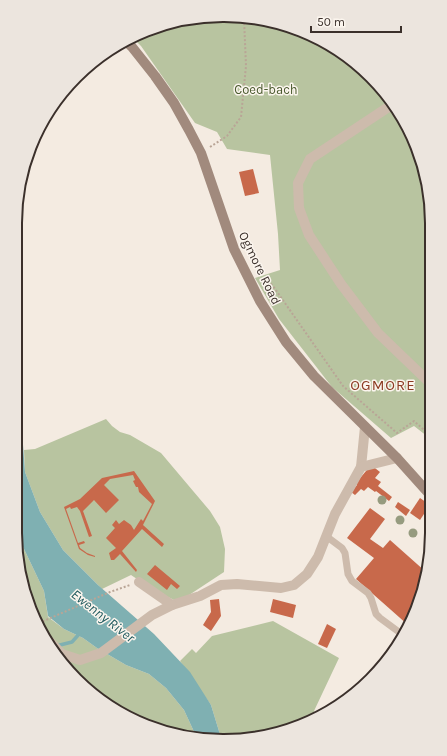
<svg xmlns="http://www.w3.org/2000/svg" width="447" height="756" font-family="Karla,sans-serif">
<rect width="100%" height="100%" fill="#f4ebe1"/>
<g fill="#b8c4a0">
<polygon points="183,19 264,19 340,50 380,86 404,119 421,157 432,210 432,440 414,426 391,438 332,387 279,319 255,278 280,270 278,234 270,155 227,149 217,132 195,123 141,46 134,39"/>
<polygon points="106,419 112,426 120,432 130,435 161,453 210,511 220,527 225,549 224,572 183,599 176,601 152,589 131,575 102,589 63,550 40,512 25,472 24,450 35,449"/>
<polygon points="15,530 44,591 48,617 64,629 83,638 97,648 126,665 149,674 166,688 184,710 196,736 157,730 97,698 58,659 26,599"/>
<polygon points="273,621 339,658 314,711 317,716 291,730 222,741 211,705 180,661 192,649 196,653 212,636"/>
</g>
<polygon fill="#7fb0b2" points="15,370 21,417 25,472 40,512 63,550 98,585 154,634 190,672 211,705 222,741 196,736 184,710 166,688 149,674 126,665 97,648 83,638 64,629 48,616 44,591 15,530"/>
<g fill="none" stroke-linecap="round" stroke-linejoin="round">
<polyline stroke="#7fb0b2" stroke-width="3.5" points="56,646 72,642 80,633"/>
</g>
<g fill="#c8694b">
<polygon points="253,169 259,193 245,196 239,172"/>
<polygon points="371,465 380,472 375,478 381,482 378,486 392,497 389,501 376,491 375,492 368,487 364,491 361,489 355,495 351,492 357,485 356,483"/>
<polygon points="134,471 155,501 143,525 164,544 162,547 142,529 122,551 137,570 136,572 120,554 114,560 111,560 109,553 116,548 106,538 115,528 112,525 116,520 119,524 124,520 131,525 134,530 141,519 143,521 152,504 139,492 138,487 136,487 133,481 135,480 133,475 110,479 104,485 119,500 106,513 94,500 83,511 92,536 89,537 80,511 77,507 71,509 70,507 66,509 78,543 84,541 85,543 79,545 80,548 87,553 95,556 95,557 88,555 79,549 64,507 80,499 102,478"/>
<polygon points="420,498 430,505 420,520 410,513"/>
<polygon points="398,502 410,510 406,516 395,507"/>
<polygon points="370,508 385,519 370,539 383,548 390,540 426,572 421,600 408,625 356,579 374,558 347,538"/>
<polygon points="155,565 180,586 177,589 171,584 167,590 147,574"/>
<polygon points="219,599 221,616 211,631 203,625 211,612 210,600"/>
<polygon points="273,599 296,605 293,618 270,612"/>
<polygon points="327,624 336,629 327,648 318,644"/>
</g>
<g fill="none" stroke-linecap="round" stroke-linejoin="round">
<g stroke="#b9a596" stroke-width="2" stroke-dasharray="2 2" stroke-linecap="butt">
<polyline points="210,147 227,136 241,117 246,66 244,19"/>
<polyline points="263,282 271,284 273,286 343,386 397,433 414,421 432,437"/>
<polyline points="39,623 110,592 130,585"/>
</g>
<polyline stroke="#cdbbac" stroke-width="7" points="326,536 342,548 345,553 348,574 352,581 368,593 371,598 376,614 380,618 403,635"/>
<g stroke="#cdbbac" stroke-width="10">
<polyline points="393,104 310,159 298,183 299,208 309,235 341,284 378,333 432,385"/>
<polyline points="361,467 365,427"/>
<polyline points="139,582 172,605 200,596 221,585 237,584 281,588 294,585 307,574 318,557 335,514 361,467 397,458"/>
<polyline points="48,640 62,654 80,660 101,653 152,615 172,605"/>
</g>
<polyline stroke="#a18a7d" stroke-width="10" points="127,42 132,47 155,76 174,103 189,130 201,153 234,249 260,301 286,342 314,376 397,458 432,497"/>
</g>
<g fill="#969b7f">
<circle cx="382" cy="500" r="4.5"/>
<circle cx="400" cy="520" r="4.5"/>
<circle cx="413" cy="533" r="4.5"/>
</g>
<g text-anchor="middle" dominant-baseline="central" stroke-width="3" stroke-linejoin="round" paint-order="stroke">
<g font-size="13" fill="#4a5a2e" stroke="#fbf5ee">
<text x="266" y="89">Coed-bach</text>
</g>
<g font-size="13" fill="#3b302b" stroke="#fbf5ee">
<text transform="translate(260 268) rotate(64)">Ogmore Road</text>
</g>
<g font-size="14" font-style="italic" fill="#1f5a5e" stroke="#fbf5ee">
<text transform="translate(103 616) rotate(38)">Ewenny River</text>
</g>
<g font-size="15" letter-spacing="1" fill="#8c3b22" stroke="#fbf5ee">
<text x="383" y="385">OGMORE</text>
</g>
</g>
<path d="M0 0H447V756H0ZM223 22H224A201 201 0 0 1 425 223V533A201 201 0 0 1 224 734H223A201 201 0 0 1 22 533V223A201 201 0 0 1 223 22Z" fill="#ece5de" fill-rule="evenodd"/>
<path fill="none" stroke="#3b302b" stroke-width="2" d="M223 22H224A201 201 0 0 1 425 223V533A201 201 0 0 1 224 734H223A201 201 0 0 1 22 533V223A201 201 0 0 1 223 22Z"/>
<path d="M311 26v6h90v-6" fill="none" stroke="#3b302b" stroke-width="2"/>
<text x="317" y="26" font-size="12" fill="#3b302b" stroke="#fbf5ee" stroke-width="3" paint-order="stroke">50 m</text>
</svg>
